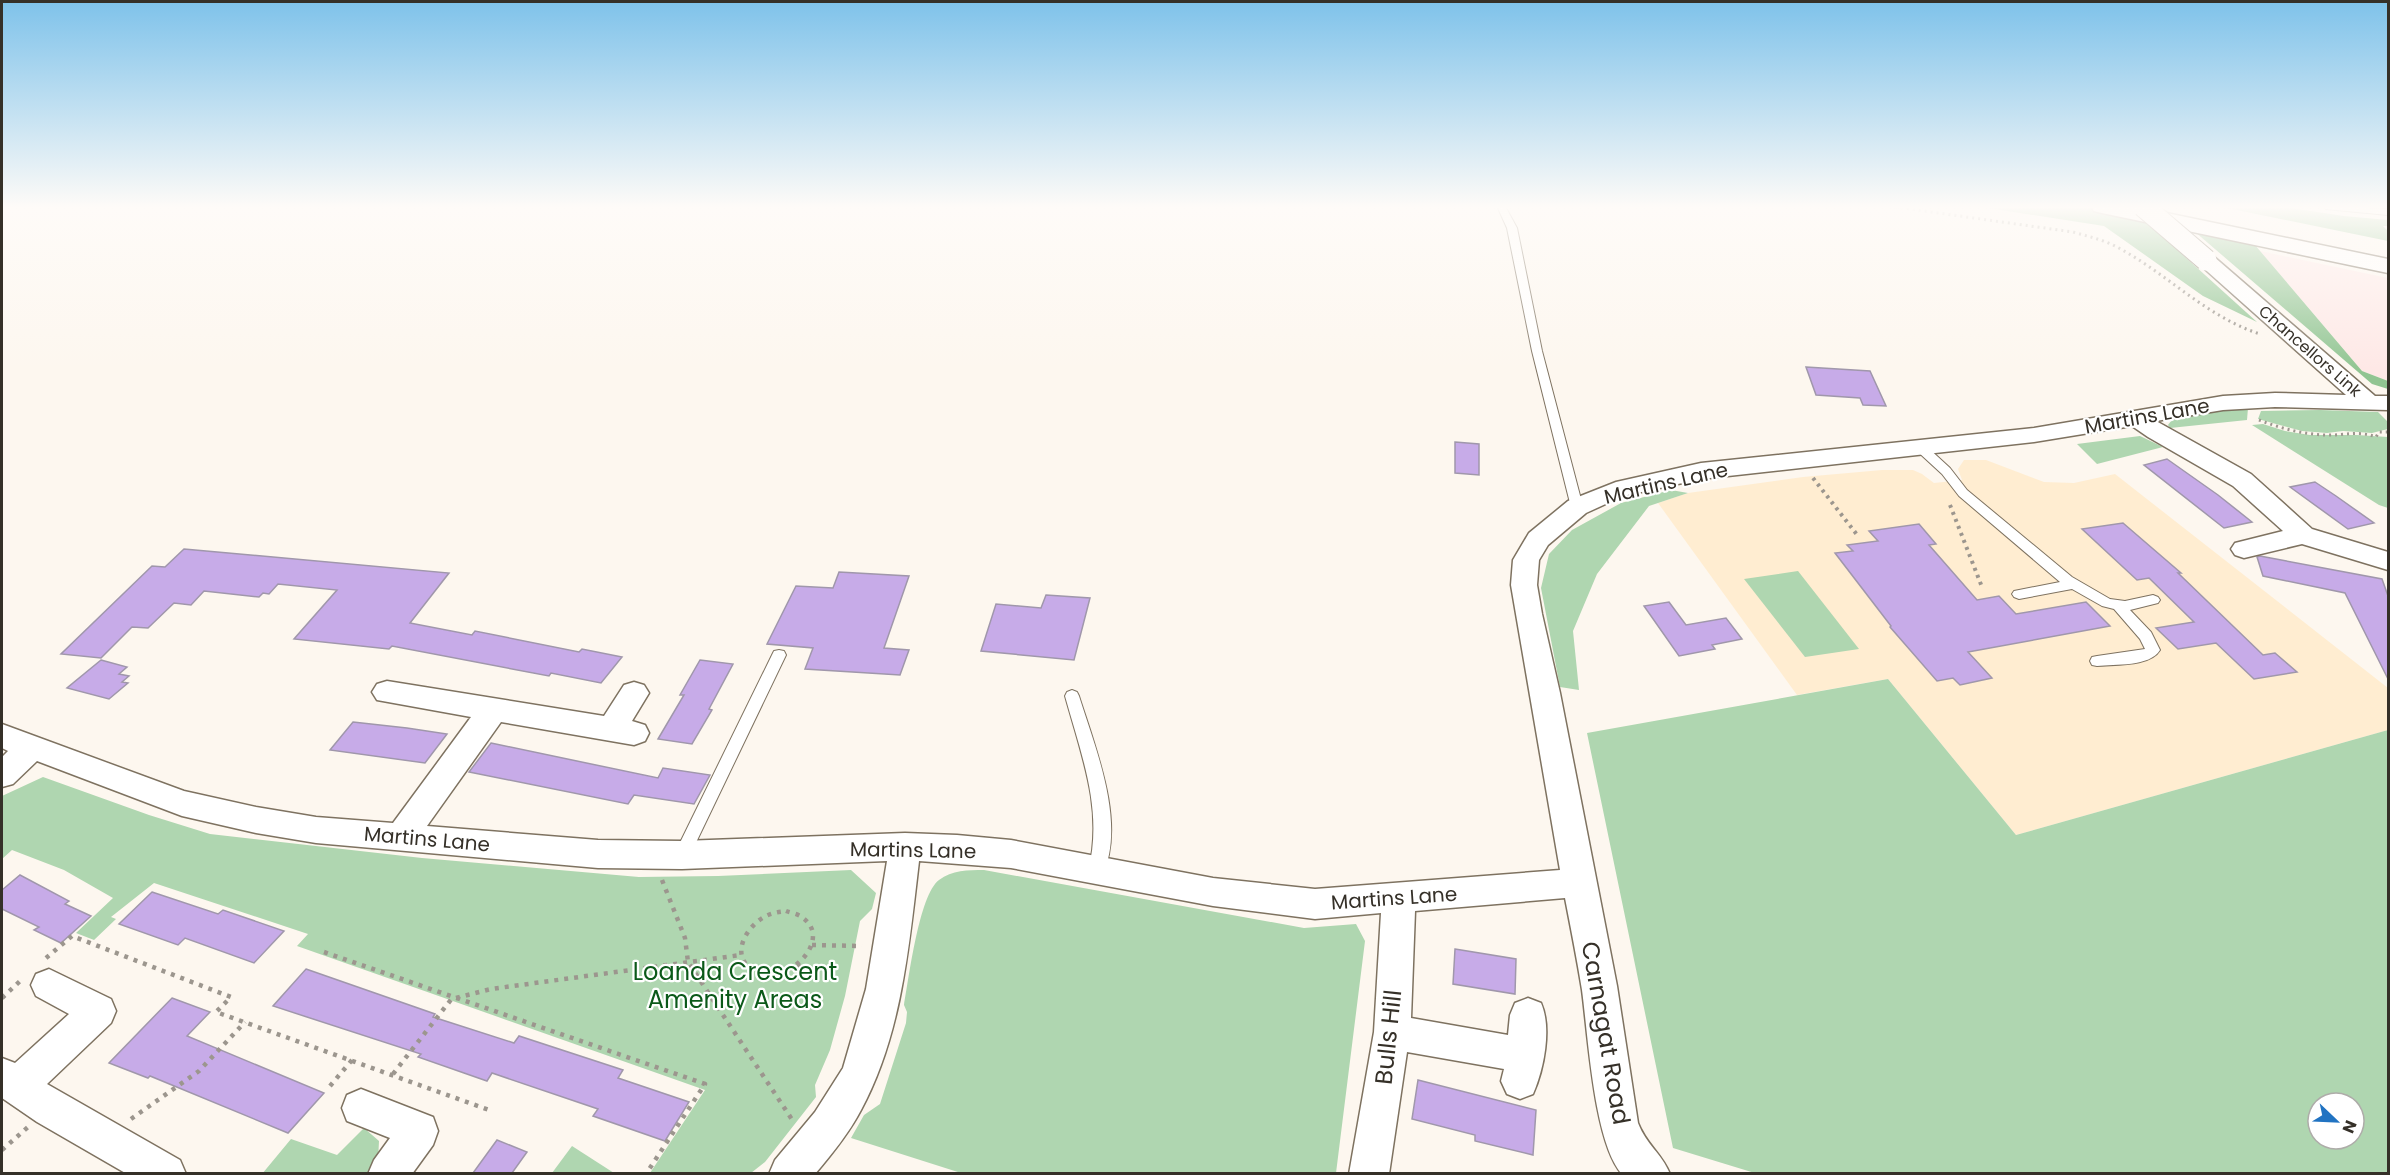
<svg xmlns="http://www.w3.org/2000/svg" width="2390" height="1175" font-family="Poppins,sans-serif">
<rect width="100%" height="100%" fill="#fdf7ef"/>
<polygon fill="#fee8e6" points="2260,251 2388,278 2388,381 2362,371"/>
<polygon fill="#ffedd1" points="1964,460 1986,460 2044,482 2074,483 2115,474 2388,688 2388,730 2016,835 1888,679 1797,695 1658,503 1688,493 1803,477 1882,470 1913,470 1922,474 1934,483 1962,480 1958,469"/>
<g fill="#afd6b0" fill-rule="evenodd">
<polygon points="2248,408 2247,420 2170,428 2168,425 2175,416"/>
<polygon points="2320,410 2378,412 2388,422 2388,429 2372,433 2343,431 2327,433 2302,431 2258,419 2261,411"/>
<polygon points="2263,424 2285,431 2310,435 2357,435 2388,437 2388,508 2379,505 2252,425"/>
<polygon points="2140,436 2163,447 2097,464 2077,444"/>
<polygon points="1671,490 1688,493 1649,506 1597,574 1573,631 1579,690 1560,687 1541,588 1549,554 1572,530 1621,503"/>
<polygon points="1798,571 1859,649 1805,657 1744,579"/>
<path d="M1888,679L2016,835L2388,730V1173L1758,1174L1673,1148L1587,733ZM2318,1103H2354V1139H2318Z"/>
<polygon points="43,777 149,815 210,834 422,858 639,877 718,876 851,870 876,893 872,909 860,921 845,996 830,1050 815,1085 816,1097 765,1162 751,1173 650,1173 705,1090 297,946 308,934 154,883 111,917 116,919 94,940 76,933 113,898 64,870 12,850 2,859 2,796"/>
<path d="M984,870L1304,928L1356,924L1365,941L1336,1173H961L851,1138L864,1115L880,1104L906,1023L907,1012L904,1005C909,978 919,895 939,880C952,870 968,870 984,870Z"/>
<polygon points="364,1128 379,1141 378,1161 369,1173 262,1174 291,1139 337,1155"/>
<polygon points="572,1146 614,1173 552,1173"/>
</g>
<g fill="#91c592">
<polygon points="1975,206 2084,206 2142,218 2257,322 2203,296 2104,226"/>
<polygon points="2217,206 2278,206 2344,216 2388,220 2388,226 2383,226 2388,231 2388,241"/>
<polygon points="2194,231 2255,245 2362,371 2388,381 2388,389 2372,384"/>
</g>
<g fill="#c7abe8" stroke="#a097ab" stroke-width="1.5">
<polygon points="1806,367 1870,371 1886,406 1863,405 1860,398 1816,395"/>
<polygon points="1455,442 1479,444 1479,475 1455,473"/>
<polygon points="2167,459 2218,495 2252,522 2224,528 2144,465"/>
<polygon points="2315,482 2336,496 2374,523 2348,529 2290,487"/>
<polygon points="2123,523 2181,573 2178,573 2263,655 2275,653 2297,672 2254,679 2216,643 2178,649 2156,628 2194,622 2149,578 2137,580 2082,529"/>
<polygon points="1919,524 1936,544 1929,545 1977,600 1999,596 2016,614 2086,602 2110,626 1968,652 1992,678 1960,685 1953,678 1937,681 1890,627 1891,626 1835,553 1853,551 1847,545 1878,541 1869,531"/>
<polygon points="184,549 449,573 410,623 472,635 475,631 579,652 582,649 622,657 601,683 551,673 549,676 392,646 389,649 294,639 337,590 278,584 269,594 263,593 259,597 204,591 191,605 174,603 148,628 132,627 101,658 61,654 152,566 165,567"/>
<polygon points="2260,556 2382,579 2388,596 2388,679 2345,593 2263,576 2257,557"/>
<polygon points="839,572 909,576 884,648 909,650 900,675 805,669 813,648 767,644 796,586 833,588"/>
<polygon points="1046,595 1090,598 1074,660 981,651 996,604 1041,608"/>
<polygon points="1669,602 1686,625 1726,618 1742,639 1712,645 1715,649 1679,656 1644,606"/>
<polygon points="101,660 127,667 119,674 129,676 122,682 128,683 109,699 67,688"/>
<polygon points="700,660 733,664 709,709 712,710 692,744 658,739 684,695 680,695"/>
<polygon points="353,722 407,728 447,734 425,763 330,750"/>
<polygon points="491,743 658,778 663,768 710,775 694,804 634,795 628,804 469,772"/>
<polygon points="20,875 69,901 65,904 91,916 61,943 34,930 39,927 2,909 2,890"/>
<polygon points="152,892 218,914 223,910 284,931 254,963 185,938 178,945 119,924"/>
<polygon points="1455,949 1516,959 1515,994 1453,984"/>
<polygon points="306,969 435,1014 433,1017 514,1043 519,1036 623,1070 618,1078 689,1102 665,1141 593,1116 598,1109 492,1073 487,1081 418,1057 421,1054 273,1006"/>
<polygon points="172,998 210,1012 187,1036 324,1093 288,1133 150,1076 148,1078 109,1063"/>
<polygon points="1418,1080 1536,1110 1533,1155 1475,1141 1475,1135 1412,1119"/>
<polygon points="497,1140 527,1152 512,1173 473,1173"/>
</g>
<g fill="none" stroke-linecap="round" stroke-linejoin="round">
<defs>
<g id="service">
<polygon points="1497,206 1505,206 1517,228 1542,351 1583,507 1581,510 1577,511 1571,507 1532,351 1507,228"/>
<polygon points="2322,206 2388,209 2388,215 2326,209"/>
<path d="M1921,444L1925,445L1950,468L1967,490L2072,577L2110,599L2125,601L2153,595L2158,597L2160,600L2158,603L2130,610L2151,632L2160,650C2150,667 2115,664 2097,666L2092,665L2090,661L2092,657L2097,656L2145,649L2140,639L2114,609L2102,606L2072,589L2019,599L2014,597L2012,594L2014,591L2060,582L1959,496L1942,474L1917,451L1915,448Z"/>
<polygon points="779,650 784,651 786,655 690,855 688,860 682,862 676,860 674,855 772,655 774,651"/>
<path d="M1072,690L1077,692L1079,696C1095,747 1127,824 1102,876L1096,878L1090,876L1088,871C1104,811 1081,754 1065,696L1067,692Z"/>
</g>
<g id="minor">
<path d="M2206,254L2213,256L2375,396H2388V410L2275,407L2223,410L2156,421L2251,474L2312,529L2388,552V570L2302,544L2244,558L2235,555L2231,549L2235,543L2283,531L2233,486L2148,437L2132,426L2034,442L1701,479L1623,496L1586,513L1548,545L1539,560L1537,585L1542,614L1560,693L1617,986L1638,1123C1647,1146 1661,1152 1670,1174H1622C1594,1143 1588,1034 1582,990C1577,959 1571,929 1565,898L1415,911L1411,1018L1508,1035L1510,1015L1515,1003L1528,998L1541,1003C1552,1028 1544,1069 1533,1094L1520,1099L1507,1094L1501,1081L1504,1069L1407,1052L1389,1174H1349L1374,1032L1381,913L1315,919L1213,906L1011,868L919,861C909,945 902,1034 861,1110C849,1133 832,1154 815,1174H769L775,1160L815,1112L843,1068L866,989L887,861L682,869L598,868L316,843L256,833L182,816L37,761L13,784L2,787V757L8,751L2,748V724L184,791L256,807L316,817L393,823L471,717L377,700L372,692L377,684L387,681L604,716L624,685L634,682L644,685L649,693L632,721L645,725L649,733L645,741L634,745L501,722L427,826L598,840L682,841L905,833L957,835L1011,840L1213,878L1315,889L1560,870L1511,585L1513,560L1529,533L1568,501L1616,482L1701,463L2034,428L2223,396L2275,393L2346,395L2199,264L2196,260L2199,256Z"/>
<polygon points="49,969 111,999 116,1011 111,1023 47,1084 180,1160 186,1174 127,1174 37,1122 2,1098 2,1058 15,1063 69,1014 36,996 31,985 36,974"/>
<polygon points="361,1089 433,1117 438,1131 433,1145 412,1174 368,1174 374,1160 390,1138 347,1121 342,1108 347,1095"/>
</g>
<polygon id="trunk" points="2091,206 2133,206 2388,259 2388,273 2102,213 2094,211"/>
</defs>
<use href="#service" stroke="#7e7260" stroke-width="2"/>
<use href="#minor" stroke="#7e7260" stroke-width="3"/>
<use href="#trunk" stroke="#7e7260" stroke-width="3"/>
<g stroke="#9c968e" stroke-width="3" stroke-dasharray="2 4" stroke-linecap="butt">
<path d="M1889,206L2073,232C2087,236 2100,239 2113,245C2165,271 2204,316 2260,334"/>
<path d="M2259,420C2280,428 2302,434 2324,435C2342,436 2358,430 2376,437L2379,432H2388"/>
</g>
<g stroke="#9c968e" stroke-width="4" stroke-dasharray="3 4.5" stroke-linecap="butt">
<polyline points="1813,478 1858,536"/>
<polyline points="1950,505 1982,587"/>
</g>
<g stroke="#9c968e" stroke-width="4.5" stroke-dasharray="4 6" stroke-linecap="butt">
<polyline points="662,880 685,938 688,962 793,1121"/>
<path d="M786,911C791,913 799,914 803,918C836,942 779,994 749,967C731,952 748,926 764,917C771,913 778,912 786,911Z"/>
<polyline points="812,945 862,946"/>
<polyline points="324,952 705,1084 646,1174"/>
<polyline points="46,958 72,936 231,997 216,1012 489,1110"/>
<polyline points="798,965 808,976"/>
<polyline points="2,998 20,981"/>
<polyline points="456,998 491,989 741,955"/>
<polyline points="393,1074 453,997"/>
<polyline points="330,1086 352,1060"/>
<polyline points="131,1119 199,1071 245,1022"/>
<polyline points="2,1150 28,1127"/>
</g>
<use href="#service" fill="#fff" fill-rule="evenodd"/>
<use href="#minor" fill="#fff" fill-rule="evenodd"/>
<use href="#trunk" fill="#fff" fill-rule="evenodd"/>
<defs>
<polyline id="minor-bridge" points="2143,206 2206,260"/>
</defs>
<use href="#minor-bridge" stroke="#7e7260" stroke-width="23" stroke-linecap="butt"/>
<use href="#minor-bridge" stroke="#fff" stroke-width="21"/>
</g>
<linearGradient id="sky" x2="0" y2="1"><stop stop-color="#7ec2ea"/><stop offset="0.56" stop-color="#fefbf8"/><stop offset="1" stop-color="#fefbf8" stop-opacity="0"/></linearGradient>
<rect width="2390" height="370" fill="url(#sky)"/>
<g text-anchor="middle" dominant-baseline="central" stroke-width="4.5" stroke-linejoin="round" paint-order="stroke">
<g font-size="16" fill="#353028" stroke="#fff">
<text transform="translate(2310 351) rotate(41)">Chancellors Link</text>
</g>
<g font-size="20" fill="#353028" stroke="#fff">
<text transform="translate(2147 416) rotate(-10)">Martins Lane</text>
<text transform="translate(1666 483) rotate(-13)">Martins Lane</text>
<text transform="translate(427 839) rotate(5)">Martins Lane</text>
<text transform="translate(913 850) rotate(1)">Martins Lane</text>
<text transform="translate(1394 898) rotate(-4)">Martins Lane</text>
</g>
<g font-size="24" fill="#0b5919" stroke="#fff">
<text x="735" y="971">Loanda Crescent<tspan x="735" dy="28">Amenity Areas</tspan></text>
</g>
<g font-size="24" fill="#353028" stroke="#fff">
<text transform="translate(1606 1033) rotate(80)">Carnagat Road</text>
<text transform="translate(1388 1037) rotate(-84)">Bulls Hill</text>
</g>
</g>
<rect width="2390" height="1175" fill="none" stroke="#353028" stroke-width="6"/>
<g transform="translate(2336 1121) rotate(113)"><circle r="28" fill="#ffffff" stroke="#aeaca9" stroke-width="1.5"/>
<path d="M0-4.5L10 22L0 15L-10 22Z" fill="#2173c2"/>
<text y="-9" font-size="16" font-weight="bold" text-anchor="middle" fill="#353028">N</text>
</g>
</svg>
